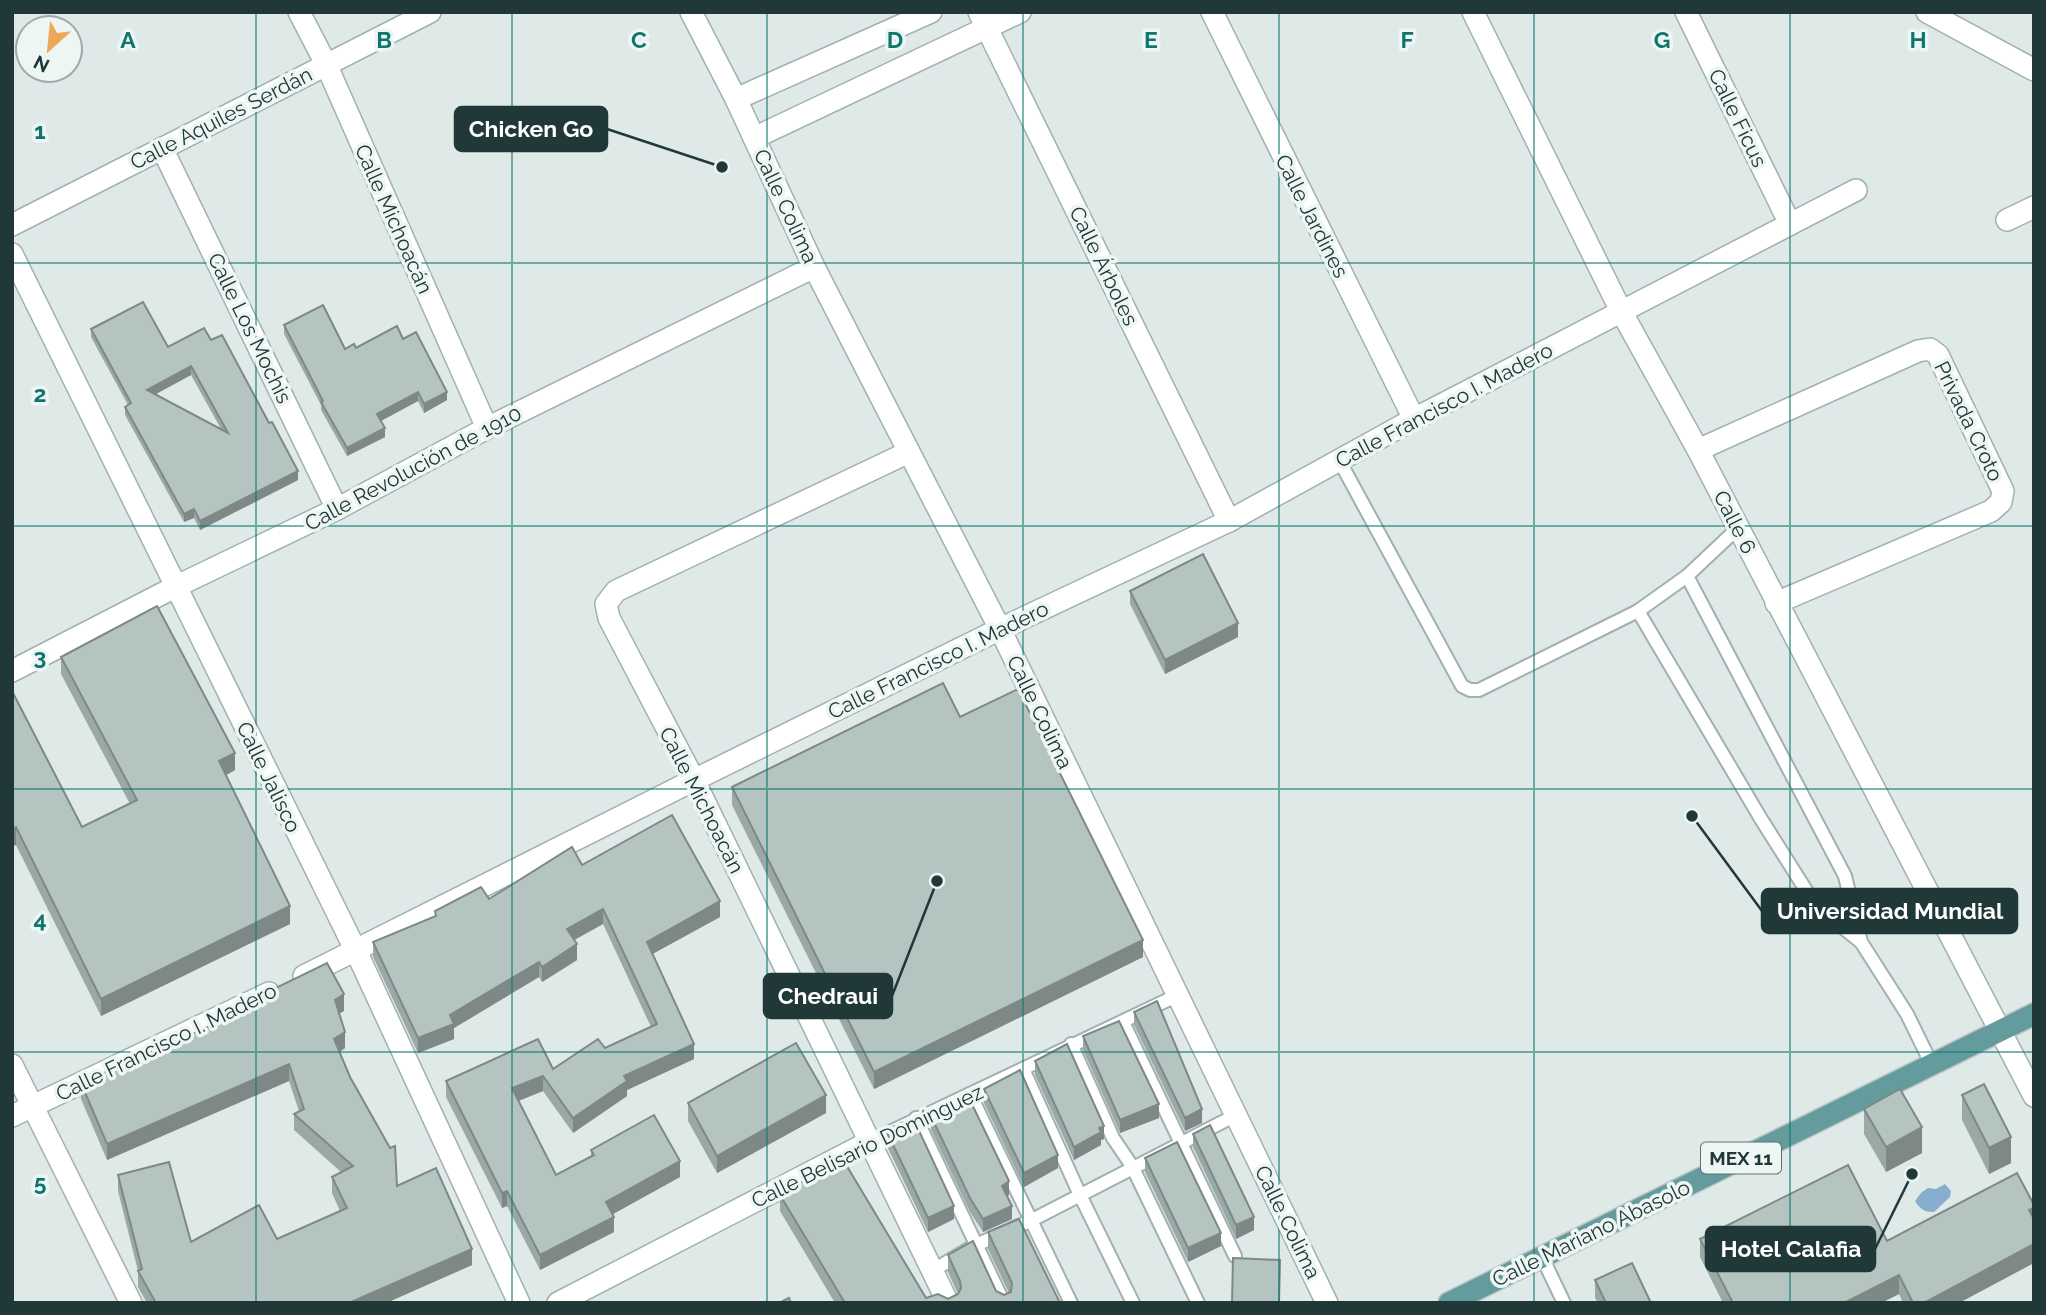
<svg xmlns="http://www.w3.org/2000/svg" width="2046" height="1315" font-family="Raleway,sans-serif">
<rect width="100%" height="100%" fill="#dee9e8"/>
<path fill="#87aece" d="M1945,1184L1951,1191L1950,1197L1934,1212C1924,1212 1920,1209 1915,1201L1921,1193L1928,1188L1936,1189Z"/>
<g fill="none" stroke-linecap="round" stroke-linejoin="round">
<defs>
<g id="service">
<polyline points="1339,460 1462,686 1470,690 1479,690 1638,611 1687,576"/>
<polyline points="1738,528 1687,576 1845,876 1861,942 1907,1014 1931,1063"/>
<polyline points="1638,611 1761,819 1816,906 1861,942"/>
<polyline points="1123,1022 1235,1256"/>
<polyline points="1071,1044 1113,1138 1132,1166 1198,1303"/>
<polyline points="1023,1069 1080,1195 1133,1303"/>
<polyline points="970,1094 1071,1303"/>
<polyline points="916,1118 1004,1303"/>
<polyline points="869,1142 1178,995"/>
<polyline points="1542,1257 1564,1303"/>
<polyline points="932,1271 976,1245 1030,1221 1236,1115"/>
</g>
<g id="minor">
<polyline points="299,12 326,64 487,428"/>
<polyline points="691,12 736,99 814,267 1000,629 1327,1303"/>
<polyline points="979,12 1229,521"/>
<polyline points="1212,12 1414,419"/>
<polyline points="1473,12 1621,311 1698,450 2034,1096"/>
<polyline points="1686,12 1790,224"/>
<polyline points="1927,12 2034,70"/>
<polyline points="736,99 931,12"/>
<polyline points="754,138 1020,12"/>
<polyline points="162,148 337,509"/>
<polyline points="2007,220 2034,207"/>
<polyline points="12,225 430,12"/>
<polyline points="12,254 356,951 519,1303"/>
<polyline points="1698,450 1918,351 1930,349 1938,355 2003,491 2001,502 1991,511 1776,603"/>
<polyline points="909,452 616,591 606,604 609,618 694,780 948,1303"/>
<polyline points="12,671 175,587 337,509 487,428 814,267"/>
<polyline points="304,976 694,780 1000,629 1229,521 1414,419 1856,190"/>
<polyline points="12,1065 131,1303"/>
<polyline points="12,1116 269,993"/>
<polyline points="558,1303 869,1142"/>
</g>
<polyline id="primary" points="1449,1303 2034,1014"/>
</defs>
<use href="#service" stroke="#a1b0b0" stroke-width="16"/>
<use href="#minor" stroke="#a1b0b0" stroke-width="24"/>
<use href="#primary" stroke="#bcc3c3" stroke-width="24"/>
<use href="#service" stroke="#fff" stroke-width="12"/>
<use href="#minor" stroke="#fff" stroke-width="21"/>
<use href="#primary" stroke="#649c9e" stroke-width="21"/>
</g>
<g fill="#9ba9a6" fill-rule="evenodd">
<polygon points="284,325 345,349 356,348 403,339 447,400 424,413 418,401 381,421 385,437 347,456 321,410 321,405 284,334"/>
<path d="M91,329L168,347L211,340L298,480L200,530L194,518L184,522L125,415V407L128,405L91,337ZM191,375L221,429L155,394Z"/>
<polygon points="1130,591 1238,637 1165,674 1130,604"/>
<polygon points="61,657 235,770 226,775 290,924 101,1016 16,845 12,691 82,827 130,804 61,674"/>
<polygon points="960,717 1143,957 874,1089 732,805 732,787"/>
<polygon points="582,865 720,917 652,954 694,1059 627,1090 627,1096 573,1133 543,1091 519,1101 556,1175 591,1157 591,1150 680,1177 612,1214 614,1232 540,1270 507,1206 502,1208 446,1097 446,1081 553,1069 605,1048 651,1027 603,924 574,940 577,960 542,982 539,977 454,1028 454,1039 418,1053 373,957 373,942 435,916 435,911 489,899"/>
<polygon points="243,1004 344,1011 339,1013 345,1048 340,1052 397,1186 472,1265 386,1303 147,1303 138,1287 138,1271 118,1191 118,1175 191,1242 277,1239 340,1211 332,1193 332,1177 341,1172 294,1130 294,1114 299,1111 289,1081 107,1160 81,1099 81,1083 243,1012"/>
<polygon points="1134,1012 1202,1123 1185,1131 1134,1025"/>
<polygon points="1083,1036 1159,1118 1120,1133 1083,1050"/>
<polygon points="1035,1061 1104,1139 1101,1140 1101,1145 1074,1160 1035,1075"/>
<polygon points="984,1089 1058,1168 1024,1187 984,1103"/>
<polygon points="1962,1095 2011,1163 1989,1174 1962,1120"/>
<polygon points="688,1103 826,1113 717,1173 688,1121"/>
<polygon points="1864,1109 1922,1153 1886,1172 1864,1134"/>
<polygon points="931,1116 1009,1195 1007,1196 1012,1219 983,1232 970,1212 931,1130"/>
<polygon points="910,1127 954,1219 928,1232 886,1144 886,1130"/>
<polygon points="1193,1134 1254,1230 1236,1239 1193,1147"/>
<polygon points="1145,1158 1221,1246 1188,1262 1145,1172"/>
<polygon points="780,1195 926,1298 948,1299 958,1294 948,1272 948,1255 996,1291 1004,1295 1009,1293 988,1249 988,1232 1060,1303 835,1303 780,1211"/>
<polygon points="1700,1239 1887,1241 1959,1303 1903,1303 1899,1294 1881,1303 1723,1303 1700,1257"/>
<polygon points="1595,1280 1651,1303 1598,1303 1595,1298"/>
</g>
<g fill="#7e8987">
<polygon points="191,366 191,375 147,399 147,390"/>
<polygon points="418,392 418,401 377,423 377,414"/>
<polygon points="447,392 447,400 424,413 424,404"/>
<polygon points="385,428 385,437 347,456 347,448"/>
<polygon points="298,471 298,480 200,530 200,521"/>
<polygon points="194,509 194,518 184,522 184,514"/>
<polygon points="1238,623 1238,637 1165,674 1165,660"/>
<polygon points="235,753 235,770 219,779 219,761"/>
<polygon points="16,827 16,845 12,847 12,829"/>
<polygon points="720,901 720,917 647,957 647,942"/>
<polygon points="290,906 290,924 101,1016 101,999"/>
<polygon points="603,909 603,924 567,944 567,929"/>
<polygon points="1143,940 1143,957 874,1089 874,1072"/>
<polygon points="577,944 577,960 542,982 542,967"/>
<polygon points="539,962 539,977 454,1028 454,1039 418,1053 418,1038 450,1015"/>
<polygon points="344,994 344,1011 335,1016 335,1000"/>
<polygon points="345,1032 345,1048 334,1055 334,1039"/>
<polygon points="694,1044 694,1059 627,1090 627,1096 573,1133 573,1118 624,1076"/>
<polygon points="289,1064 289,1081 107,1160 107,1144"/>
<polygon points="543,1076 543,1091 512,1103 512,1088"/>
<polygon points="826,1095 826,1113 717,1173 717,1156"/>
<polygon points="1159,1104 1159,1118 1120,1133 1120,1120"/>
<polygon points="1202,1109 1202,1123 1185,1131 1185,1118"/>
<polygon points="1104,1126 1104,1139 1101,1140 1101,1145 1074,1160 1074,1147 1099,1128"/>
<polygon points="1922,1127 1922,1153 1886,1172 1886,1147"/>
<polygon points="2011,1137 2011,1163 1989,1174 1989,1148"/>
<polygon points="1058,1155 1058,1168 1024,1187 1024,1173"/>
<polygon points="680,1161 680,1177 606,1218 606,1202"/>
<polygon points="1009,1181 1009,1195 1002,1199 1002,1186"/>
<polygon points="507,1191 507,1206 502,1208 502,1193"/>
<polygon points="954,1206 954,1219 928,1232 928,1218"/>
<polygon points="1012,1206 1012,1219 983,1232 983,1219"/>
<polygon points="2034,1208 2034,1226 2029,1210"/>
<polygon points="614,1217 614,1232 540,1270 540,1255"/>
<polygon points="1254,1217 1254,1230 1236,1239 1236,1225"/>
<polygon points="1221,1233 1221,1246 1188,1262 1188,1248"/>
<polygon points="2034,1244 2034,1263 1959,1303 1924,1303"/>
<polygon points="472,1249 472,1265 386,1303 349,1303"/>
<polygon points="1899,1275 1899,1294 1881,1303 1844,1303"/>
</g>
<g fill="#b4c4c1" stroke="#7e8987" stroke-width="2" fill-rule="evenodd">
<path d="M143,302L168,347L204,328L211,340L222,335L269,423L272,422L298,471L200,521L194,509L184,514L125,407L131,403L91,329ZM191,366L228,433L147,390Z"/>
<polygon points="323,305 345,349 354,344 356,348 397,326 403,339 416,332 447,392 424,404 418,392 377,414 385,428 347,448 321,402 323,401 284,325"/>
<polygon points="1203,554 1238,623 1165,660 1130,591"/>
<polygon points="157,606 235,753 219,761 290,906 101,999 16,827 12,829 12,691 82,827 137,800 61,657"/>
<polygon points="943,683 960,717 1018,689 1143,940 874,1072 732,787"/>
<polygon points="672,815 720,901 647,942 694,1044 624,1076 627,1081 573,1118 543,1076 512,1088 556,1175 594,1155 591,1150 654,1115 680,1161 606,1202 614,1217 540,1255 507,1191 502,1193 446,1081 538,1039 553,1069 598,1039 605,1048 657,1024 603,909 567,929 577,944 542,967 539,962 450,1015 454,1024 418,1038 373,942 436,916 435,911 481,887 489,899 572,847 582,865"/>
<polygon points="327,963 344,994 335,1000 345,1032 334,1039 350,1077 390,1148 395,1146 397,1186 436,1168 472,1249 349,1303 156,1303 138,1271 142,1269 118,1175 169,1162 191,1242 259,1205 277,1239 347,1208 332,1177 353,1166 294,1114 304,1109 289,1064 107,1144 81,1083 244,1011 243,1004"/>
<polygon points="1157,1001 1202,1109 1185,1118 1134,1012"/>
<polygon points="1119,1021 1159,1104 1120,1120 1083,1036"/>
<polygon points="796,1043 826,1095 717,1156 688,1103"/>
<polygon points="1067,1044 1104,1126 1099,1128 1101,1132 1074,1147 1035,1061"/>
<polygon points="1020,1070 1058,1155 1024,1173 984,1089"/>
<polygon points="1984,1084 2011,1137 1989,1148 1962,1095"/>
<polygon points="1900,1089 1922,1127 1886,1147 1864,1109"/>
<polygon points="969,1098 1009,1181 1002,1186 1012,1206 983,1219 970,1198 931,1116"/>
<polygon points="907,1120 910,1127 916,1124 954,1206 928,1218 886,1130"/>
<polygon points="1210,1125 1254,1217 1236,1225 1193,1134"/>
<polygon points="1177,1142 1221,1233 1188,1248 1145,1158"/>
<polygon points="842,1158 926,1298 938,1294 948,1299 958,1294 961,1288 960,1281 948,1255 973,1241 996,1291 1004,1295 1011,1292 1012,1283 988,1232 1019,1219 1060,1303 845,1303 780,1195"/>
<polygon points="1848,1165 1887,1241 2017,1173 2034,1205 2034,1208 2029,1210 2034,1219 2034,1244 1924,1303 1913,1303 1899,1275 1844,1303 1733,1303 1700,1239"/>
<polygon points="1233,1258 1280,1260 1279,1303 1232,1303"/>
<polygon points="1632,1263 1651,1303 1606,1303 1595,1280"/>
<polygon points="789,1298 791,1303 779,1303"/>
</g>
<path fill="none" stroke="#0f766e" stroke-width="2" stroke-opacity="0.55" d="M256,12V1303M512,12V1303M767,12V1303M1023,12V1303M1279,12V1303M1534,12V1303M1790,12V1303M12,263H2034M12,526H2034M12,789H2034M12,1052H2034"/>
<g text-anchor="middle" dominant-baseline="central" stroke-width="7" stroke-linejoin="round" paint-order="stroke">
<rect fill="#eef6f4" stroke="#5e7170" stroke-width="2" x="1701" y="1142.5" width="80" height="31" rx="5"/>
<g font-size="19" font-weight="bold" fill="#203838">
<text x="1741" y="1158">MEX 11</text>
</g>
<g font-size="21" fill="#203838" stroke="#eef6f4">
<text transform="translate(221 118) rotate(-27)">Calle Aquiles Serdán</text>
<text transform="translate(1738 118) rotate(64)">Calle Ficus</text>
<text transform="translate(786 206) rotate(65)">Calle Colima</text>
<text transform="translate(1312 216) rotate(63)">Calle Jardines</text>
<text transform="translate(394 219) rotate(66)">Calle Michoacán</text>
<text transform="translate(1104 266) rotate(64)">Calle Árboles</text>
<text transform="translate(250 328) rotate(64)">Calle Los Mochis</text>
<text transform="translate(1444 405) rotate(-28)">Calle Francisco I. Madero</text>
<text transform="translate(1969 421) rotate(64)">Privada Croto</text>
<text transform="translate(413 468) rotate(-28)">Calle Revolución de 1910</text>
<text transform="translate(1735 522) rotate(63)">Calle 6</text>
<text transform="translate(938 660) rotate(-26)">Calle Francisco I. Madero</text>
<text transform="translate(1040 712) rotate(64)">Calle Colima</text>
<text transform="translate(269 777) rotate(64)">Calle Jalisco</text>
<text transform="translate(702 800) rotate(63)">Calle Michoacán</text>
<text transform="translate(166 1042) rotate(-26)">Calle Francisco I. Madero</text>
<text transform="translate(867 1146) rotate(-26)">Calle Belisario Domínguez</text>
<text transform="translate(1288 1222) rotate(64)">Calle Colima</text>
<text transform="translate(1591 1233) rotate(-26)">Calle Mariano Abasolo</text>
</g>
</g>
<g font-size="23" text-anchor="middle" font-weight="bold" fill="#0f766e" stroke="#eef6f4" stroke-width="7" stroke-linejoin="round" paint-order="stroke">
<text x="128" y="48">A</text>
<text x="384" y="48">B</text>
<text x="639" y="48">C</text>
<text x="895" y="48">D</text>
<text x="1151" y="48">E</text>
<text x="1407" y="48">F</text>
<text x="1662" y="48">G</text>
<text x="1918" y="48">H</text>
<text x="40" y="139">1</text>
<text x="40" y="402">2</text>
<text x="40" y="665">3</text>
<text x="40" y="928">4</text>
<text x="40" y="1191">5</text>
</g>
<path fill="none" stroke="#203838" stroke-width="2.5" d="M722 167L607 129M1692 816L1762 911M937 881L892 996M1912 1174L1875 1249"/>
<g fill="#203838" stroke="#eef6f4" stroke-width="2.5">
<circle cx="722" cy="167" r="7"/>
<circle cx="1692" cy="816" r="7"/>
<circle cx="937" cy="881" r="7"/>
<circle cx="1912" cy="1174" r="7"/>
</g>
<g fill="#203838" stroke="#203838" stroke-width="2.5">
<rect x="455" y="107" width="152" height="44" rx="7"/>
<rect x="1762" y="889" width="255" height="44" rx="7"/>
<rect x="764" y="974" width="128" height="44" rx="7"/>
<rect x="1706" y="1227" width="169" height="44" rx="7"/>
</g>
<g font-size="23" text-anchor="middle" font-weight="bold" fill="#fff">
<text x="531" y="137">Chicken Go</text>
<text x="1890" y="919">Universidad Mundial</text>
<text x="828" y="1004">Chedraui</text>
<text x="1791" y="1257">Hotel Calafia</text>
</g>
<rect width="2046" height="1315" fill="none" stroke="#203838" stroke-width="28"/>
<g transform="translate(49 49) rotate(207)"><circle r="33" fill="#eef6f4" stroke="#9caaa9" stroke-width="2"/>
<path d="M0-5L12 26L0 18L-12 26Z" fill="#eea858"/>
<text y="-10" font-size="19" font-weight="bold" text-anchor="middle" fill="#203838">N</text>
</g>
</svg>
